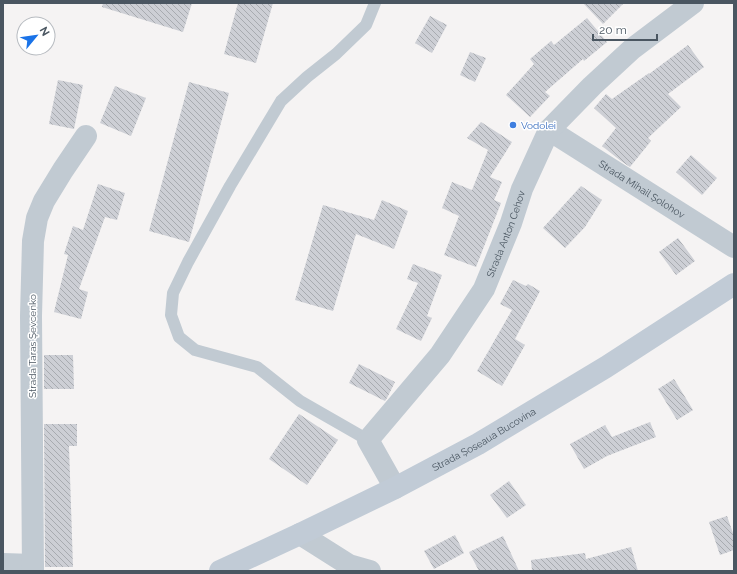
<svg xmlns="http://www.w3.org/2000/svg" width="737" height="574" font-family="Raleway,sans-serif">
<defs>
<pattern id="building-back-hatch" width="6" height="6" patternUnits="userSpaceOnUse"><rect width="6" height="6" fill="#cdcfd5"/><path d="M-1 5l2 2M0 0l6 6M5-1l2 2" fill="none" stroke="#a8abb0"/></pattern>
</defs>
<rect width="100%" height="100%" fill="#f5f3f3"/>
<g fill="url(#building-back-hatch)">
<polygon points="103,3 192,3 183,32 102,7"/>
<polygon points="238,3 273,3 256,63 224,54"/>
<polygon points="583,3 624,3 603,24"/>
<polygon points="430,16 447,25 432,53 415,43"/>
<polygon points="587,18 607,42 584,61 583,59 545,92 550,96 530,117 506,95 534,64 530,59 551,41 554,45"/>
<polygon points="688,45 704,67 668,94 681,107 648,138 651,141 630,167 621,161 602,146 616,128 594,108 606,94 612,99 649,73 649,74"/>
<polygon points="470,52 486,58 475,82 460,75"/>
<polygon points="58,80 83,85 74,129 49,124"/>
<polygon points="189,82 229,93 189,242 149,231"/>
<polygon points="115,86 146,98 131,136 100,123"/>
<polygon points="481,122 512,142 490,177 502,182 494,200 501,203 476,267 444,255 459,216 442,208 452,182 472,190 488,150 467,138"/>
<polygon points="691,155 717,178 702,195 676,172"/>
<polygon points="98,184 125,193 117,220 105,217 79,289 88,292 81,319 54,312 68,255 64,254 73,226 83,230"/>
<polygon points="581,186 602,200 585,227 565,248 543,228"/>
<polygon points="382,200 408,211 394,249 356,234 333,311 295,300 323,205 374,220"/>
<polygon points="678,238 695,261 676,275 659,252"/>
<polygon points="413,264 442,275 427,316 432,318 421,341 396,329 418,283 407,279"/>
<polygon points="513,280 526,286 528,284 540,291 515,339 525,345 502,386 477,371 512,310 500,304"/>
<polygon points="44,355 73,355 74,389 44,389"/>
<polygon points="359,364 395,382 387,398 385,401 349,383"/>
<polygon points="674,379 693,410 677,420 658,389"/>
<polygon points="299,414 338,440 307,485 269,459"/>
<polygon points="650,422 656,437 607,456 584,469 570,444 605,425 612,437"/>
<polygon points="44,424 77,424 77,446 69,446 73,567 45,567"/>
<polygon points="509,481 526,505 507,518 490,495"/>
<polygon points="727,516 734,536 734,550 720,555 709,522"/>
<polygon points="455,535 464,553 434,569 424,551"/>
<polygon points="503,536 519,571 479,571 469,552"/>
<polygon points="631,547 638,571 532,571 531,560 585,553 586,559"/>
</g>
<g fill="none" stroke-linecap="round" stroke-linejoin="round">
<polyline stroke="#c1cad2" stroke-width="12" points="368,440 300,401 257,367 195,350 179,337 171,315 173,293 188,262 230,186 281,101 307,77 336,54 366,25 375,3"/>
<g stroke="#c1cad2" stroke-width="22">
<path id="s1" d="M549,130L734,247"/>
<path id="s2" d="M395,488L368,440L440,355L484,289L511,223L522,189L549,130L592,86L632,49L693,3"/>
<polyline points="300,534 349,565 370,571"/>
<polyline points="3,564 33,565"/>
<polyline points="33,571 31,316 33,241 37,218 44,201 63,170 86,136"/>
</g>
<path stroke="#c1cbd6" stroke-width="22" id="s3" d="M220,571L300,534L395,488L478,444L606,367L734,284"/>
</g>
<circle fill="#3f7fe0" stroke="#fff" stroke-width="1.5" cx="513" cy="125" r="4"/>
<g text-anchor="middle" dominant-baseline="central" stroke-width="3" stroke-linejoin="round" paint-order="stroke">
<g font-size="10" fill="#366cbe" stroke="#fff" text-anchor="start">
<text x="521" y="125">Vodolei</text>
</g>
<g font-size="10" fill="#4a5661" stroke="#fff">
<text stroke="none"><textPath href="#s1" startOffset="110">Strada Mihail Șolohov</textPath></text>
<text stroke="none"><textPath href="#s2" startOffset="305">Strada Anton Cehov</textPath></text>
<text transform="translate(32 346) rotate(-90)">Strada Taras Șevcenko</text>
<text stroke="none"><textPath href="#s3" startOffset="295">Strada Șoseaua Bucovina</textPath></text>
</g>
</g>
<rect width="737" height="574" fill="none" stroke="#4a5661" stroke-width="8"/>
<g transform="translate(36 36) rotate(61)"><circle r="19" fill="#ffffff" stroke="#b7bbc0"/>
<path d="M0-3L7 15L0 10L-7 15Z" fill="#1a73e8"/>
<text y="-6" font-size="11" font-weight="bold" text-anchor="middle" fill="#4a5661">N</text>
</g>
<path d="M593 34v6h64v-6" fill="none" stroke="#4a5661" stroke-width="2"/>
<text x="599" y="34" font-size="12" fill="#4a5661" stroke="#ffffff" stroke-width="3" paint-order="stroke">20 m</text>
</svg>
